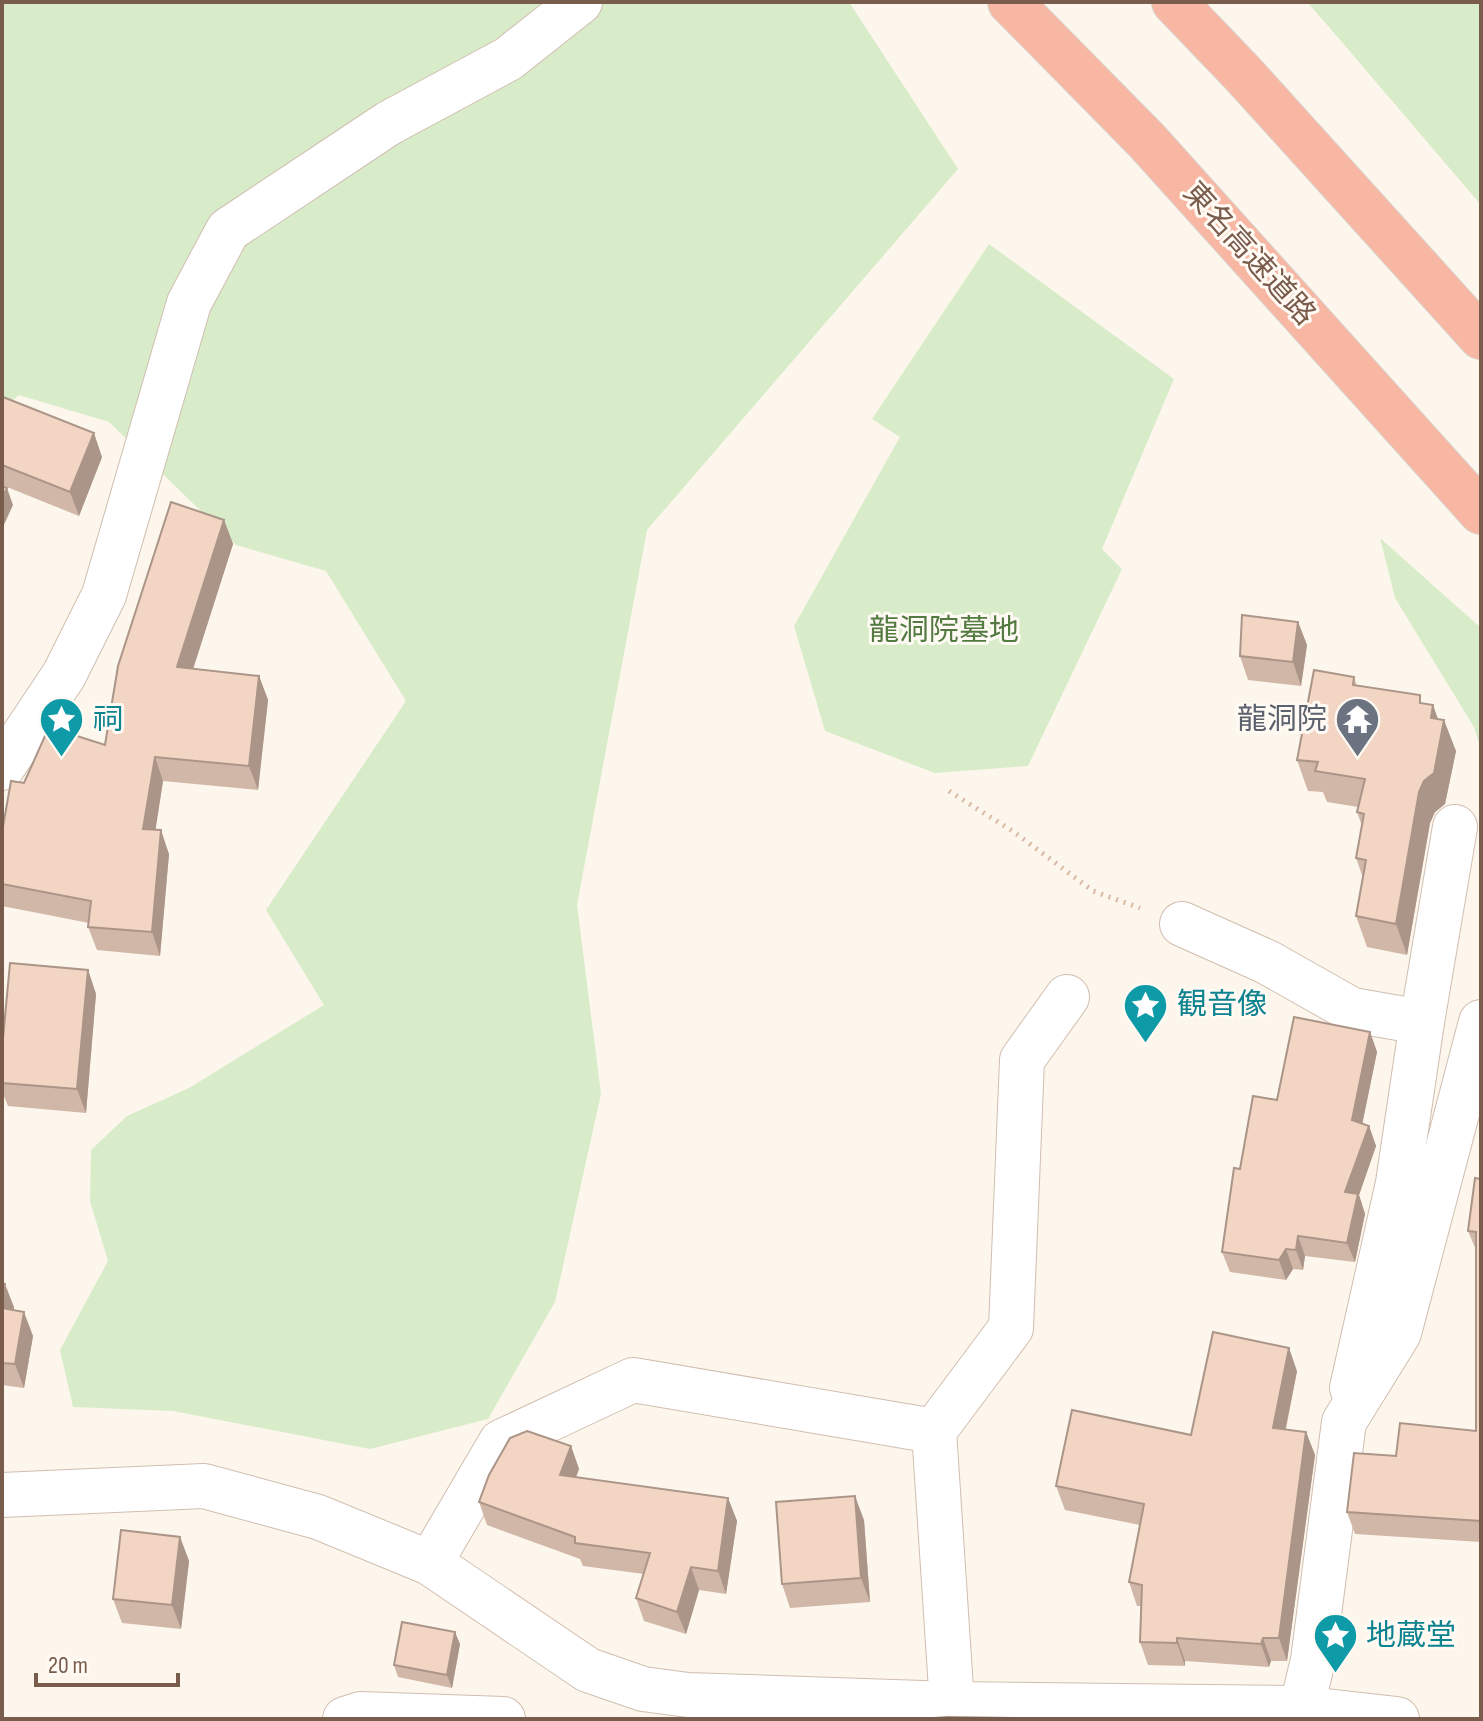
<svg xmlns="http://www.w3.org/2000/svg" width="1483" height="1721" font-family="'Sofia Sans Condensed','Noto Sans JP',sans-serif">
<rect width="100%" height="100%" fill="#fdf6ec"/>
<g fill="#d8ecc9">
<polygon points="2,2 849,2 958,169 647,530 577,905 601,1094 555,1302 488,1419 370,1449 173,1411 73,1407 60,1350 108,1261 90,1201 91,1150 127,1116 189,1088 324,1005 266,910 406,701 326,571 236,545 109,422 19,395 2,410"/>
<polygon points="1307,2 1481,2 1481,205 1329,27"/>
<polygon points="989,244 1174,379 1102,549 1122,569 1028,766 935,773 825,731 794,626 900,437 872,419"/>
<polygon points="1380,538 1481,628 1481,750 1474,727 1395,598"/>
</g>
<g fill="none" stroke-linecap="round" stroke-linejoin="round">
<defs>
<g id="minor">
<polyline points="2,768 64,675 104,595 189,303 228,230 389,123 508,59 580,2"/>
<polyline points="1182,924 1267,962 1352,1010 1422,1022"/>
<polyline points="1352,1388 1398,1183 1422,1022 1455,827"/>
<polyline points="2,1495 204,1486 318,1517 430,1563 588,1670 643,1689 688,1695 952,1704 1299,1708 1397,1719"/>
<polyline points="430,1563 501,1442 633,1380 934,1431"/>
<polyline points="952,1704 934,1431 1011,1328 1022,1060 1067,997"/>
<polyline points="345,1719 361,1714 503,1719"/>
<polyline points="1299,1719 1313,1660 1344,1422 1399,1333 1481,1022"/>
</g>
<g id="highway">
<polyline points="1010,2 1147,141 1481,512"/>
<polyline points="1174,2 1243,74 1481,337"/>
</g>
</defs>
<use href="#minor" stroke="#d1beb0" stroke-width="46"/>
<use href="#highway" stroke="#dad1cd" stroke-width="46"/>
<polyline stroke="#d9b8a5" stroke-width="5" stroke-dasharray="2 6" stroke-linecap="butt" points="949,791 1014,832 1093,891 1140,908"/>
<use href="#minor" stroke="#fff" stroke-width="44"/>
<use href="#highway" stroke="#f7b7a3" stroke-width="44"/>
</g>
<g fill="#d1b7a8">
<polygon points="2,400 102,457 79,516 2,485"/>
<polygon points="224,520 233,544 193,669 259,676 268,700 258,790 163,781 155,830 169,854 160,956 97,950 88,927 89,923 2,906 2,832 24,783 105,745"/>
<polygon points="1298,622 1307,645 1301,686 1248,680 1240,656"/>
<polygon points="1354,677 1357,686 1422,703 1438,719 1456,751 1445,804 1435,812 1430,823 1407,955 1367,947 1356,916 1363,878 1356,858 1362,826 1357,812 1358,807 1327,802 1323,792 1308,791 1297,760"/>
<polygon points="88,970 96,994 86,1113 8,1106 2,1091 2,1049"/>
<polygon points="1370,1032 1377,1052 1362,1124 1369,1126 1376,1146 1359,1195 1365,1214 1355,1262 1305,1256 1303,1270 1293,1269 1286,1280 1230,1272 1222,1252 1277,1100"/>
<polygon points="1475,1178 1481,1542 1355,1534 1347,1512 1396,1456 1476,1431 1476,1250 1468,1231"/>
<polygon points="2,1283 14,1307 13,1310 33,1336 24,1388 2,1385"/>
<polygon points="1297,1371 1286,1429 1306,1432 1315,1455 1287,1661 1271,1661 1269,1667 1185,1661 1185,1666 1148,1665 1140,1642 1141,1606 1137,1606 1129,1582 1140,1525 1065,1510 1056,1486 1191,1435"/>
<polygon points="571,1446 579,1469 576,1477 728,1498 737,1521 726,1594 699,1590 686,1634 644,1621 636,1598 644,1574 583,1566 580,1559 487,1525 479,1502"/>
<polygon points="864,1520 870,1602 790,1608 782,1584"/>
<polygon points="180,1537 189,1561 181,1629 122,1623 113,1599"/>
<polygon points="460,1644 452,1688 398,1677 394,1665"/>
</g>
<g fill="#aa9588">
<polygon points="94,433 102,457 79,516 70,492"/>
<polygon points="7,488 13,505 2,529 2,498"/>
<polygon points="224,520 233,544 186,691 177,667"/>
<polygon points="1298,622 1307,645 1301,686 1293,662"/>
<polygon points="259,676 268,700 258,790 249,766"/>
<polygon points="1433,705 1442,730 1444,720 1456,751 1445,804 1435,812 1430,823 1407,955 1396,924"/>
<polygon points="155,757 163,781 152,853 143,829"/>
<polygon points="161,830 169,854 160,956 152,932"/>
<polygon points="88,970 96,994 86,1113 77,1089"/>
<polygon points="1370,1032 1377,1052 1359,1140 1352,1120"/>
<polygon points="1369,1126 1376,1146 1359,1195 1365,1214 1355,1262 1347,1243 1345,1192"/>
<polygon points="1298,1236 1305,1256 1303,1270 1296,1250"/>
<polygon points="1286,1249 1293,1269 1286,1280 1279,1260"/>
<polygon points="5,1284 14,1307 11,1332 2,1308"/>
<polygon points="24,1312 33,1336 24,1388 15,1364"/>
<polygon points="1289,1348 1297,1371 1281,1451 1273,1428"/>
<polygon points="1306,1432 1315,1455 1287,1661 1279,1638"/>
<polygon points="571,1446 579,1469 568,1498 560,1475"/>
<polygon points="855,1496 864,1520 870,1602 861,1578"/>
<polygon points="728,1498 737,1521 726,1594 718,1571"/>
<polygon points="180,1537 189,1561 181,1629 172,1605"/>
<polygon points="691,1567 699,1590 686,1634 677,1612"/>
<polygon points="455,1632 460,1644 452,1688 447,1675"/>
<polygon points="1177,1638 1185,1661 1185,1666 1177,1643"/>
<polygon points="1263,1638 1271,1661 1269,1667 1261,1644"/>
</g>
<g fill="#f3d5c3" stroke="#aa9588" stroke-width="2">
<polygon points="3,397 94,433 70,492 2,465 2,400"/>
<polygon points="2,486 7,488 2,498"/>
<polygon points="171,502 224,520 177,667 259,676 249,766 155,757 143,829 161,830 152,932 88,927 91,901 2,884 2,832 11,781 24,783 49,727 105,745 118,666"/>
<polygon points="1242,615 1298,622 1293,662 1240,656"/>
<polygon points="1314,670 1354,677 1353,685 1420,695 1420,703 1433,705 1431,718 1444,720 1434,773 1424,781 1419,792 1396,924 1356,916 1366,860 1356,858 1364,814 1357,812 1365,779 1315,771 1318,762 1297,760"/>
<polygon points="10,963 88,970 77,1089 2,1083 2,1049"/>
<polygon points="1294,1017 1370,1032 1352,1120 1369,1126 1345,1192 1358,1194 1347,1243 1298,1236 1296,1250 1286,1249 1279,1260 1222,1252 1234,1168 1240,1169 1253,1096 1277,1100"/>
<polygon points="1475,1178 1481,1179 1481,1566 1480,1521 1347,1512 1354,1453 1396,1456 1400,1423 1476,1431 1476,1232 1468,1231"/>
<polygon points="2,1283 5,1284 2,1308 24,1312 15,1364 2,1363"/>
<polygon points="1213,1332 1289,1348 1273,1428 1306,1432 1279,1638 1263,1638 1261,1644 1177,1638 1177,1643 1140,1642 1142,1585 1129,1582 1144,1504 1056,1486 1072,1410 1191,1435"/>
<polygon points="527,1431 571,1446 560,1475 728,1498 718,1571 691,1567 677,1612 636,1598 650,1553 575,1543 575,1537 479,1502 489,1475 510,1438"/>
<polygon points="855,1496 861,1578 782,1584 776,1502"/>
<polygon points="121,1530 180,1537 172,1605 113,1599"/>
<polygon points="402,1622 455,1632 447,1675 394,1665"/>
<polygon points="948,1717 1013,1718 1013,1719 919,1719"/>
</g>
<defs>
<symbol id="sight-pin" viewBox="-11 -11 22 30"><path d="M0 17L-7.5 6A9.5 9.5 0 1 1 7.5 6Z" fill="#0f9aa8" stroke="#fffaf3"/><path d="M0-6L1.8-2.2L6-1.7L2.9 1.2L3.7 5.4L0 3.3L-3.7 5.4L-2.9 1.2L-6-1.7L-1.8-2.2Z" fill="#fff"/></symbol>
<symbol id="temple-pin" viewBox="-11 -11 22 30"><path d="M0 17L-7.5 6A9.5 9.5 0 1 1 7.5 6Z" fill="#6b7280" stroke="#fffaf3"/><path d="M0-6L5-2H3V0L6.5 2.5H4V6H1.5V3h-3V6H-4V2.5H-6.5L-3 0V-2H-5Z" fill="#fff"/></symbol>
</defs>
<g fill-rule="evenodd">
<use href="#sight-pin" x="36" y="694" width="51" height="69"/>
<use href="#temple-pin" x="1332" y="694" width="51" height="69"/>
<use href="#sight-pin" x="1120" y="980" width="51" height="69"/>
<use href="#sight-pin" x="1310" y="1610" width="51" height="69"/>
</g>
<g text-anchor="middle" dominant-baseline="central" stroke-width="6" stroke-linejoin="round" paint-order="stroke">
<g font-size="30" fill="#7a5c4d" stroke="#fffaf3">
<text transform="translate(1249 254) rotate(48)">東名高速道路</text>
</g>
<g font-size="30" fill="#537a41" stroke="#fffaf3">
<text x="944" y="631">龍洞院墓地</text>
</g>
<g font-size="30" fill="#0d838f" stroke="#fffaf3" text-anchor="start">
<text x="93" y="720">祠</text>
<text x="1177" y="1005">観音像</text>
<text x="1366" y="1636">地蔵堂</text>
</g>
<g font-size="30" fill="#5b616d" stroke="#fffaf3" text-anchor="end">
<text x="1327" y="720">龍洞院</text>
</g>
</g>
<rect width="1483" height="1721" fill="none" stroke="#7a5c4d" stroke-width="8"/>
<path d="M36 1673v12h142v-12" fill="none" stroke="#7a5c4d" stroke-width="4"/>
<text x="48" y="1673" font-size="24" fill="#7a5c4d" stroke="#fffaf3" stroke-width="6" paint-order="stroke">20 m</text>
</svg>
